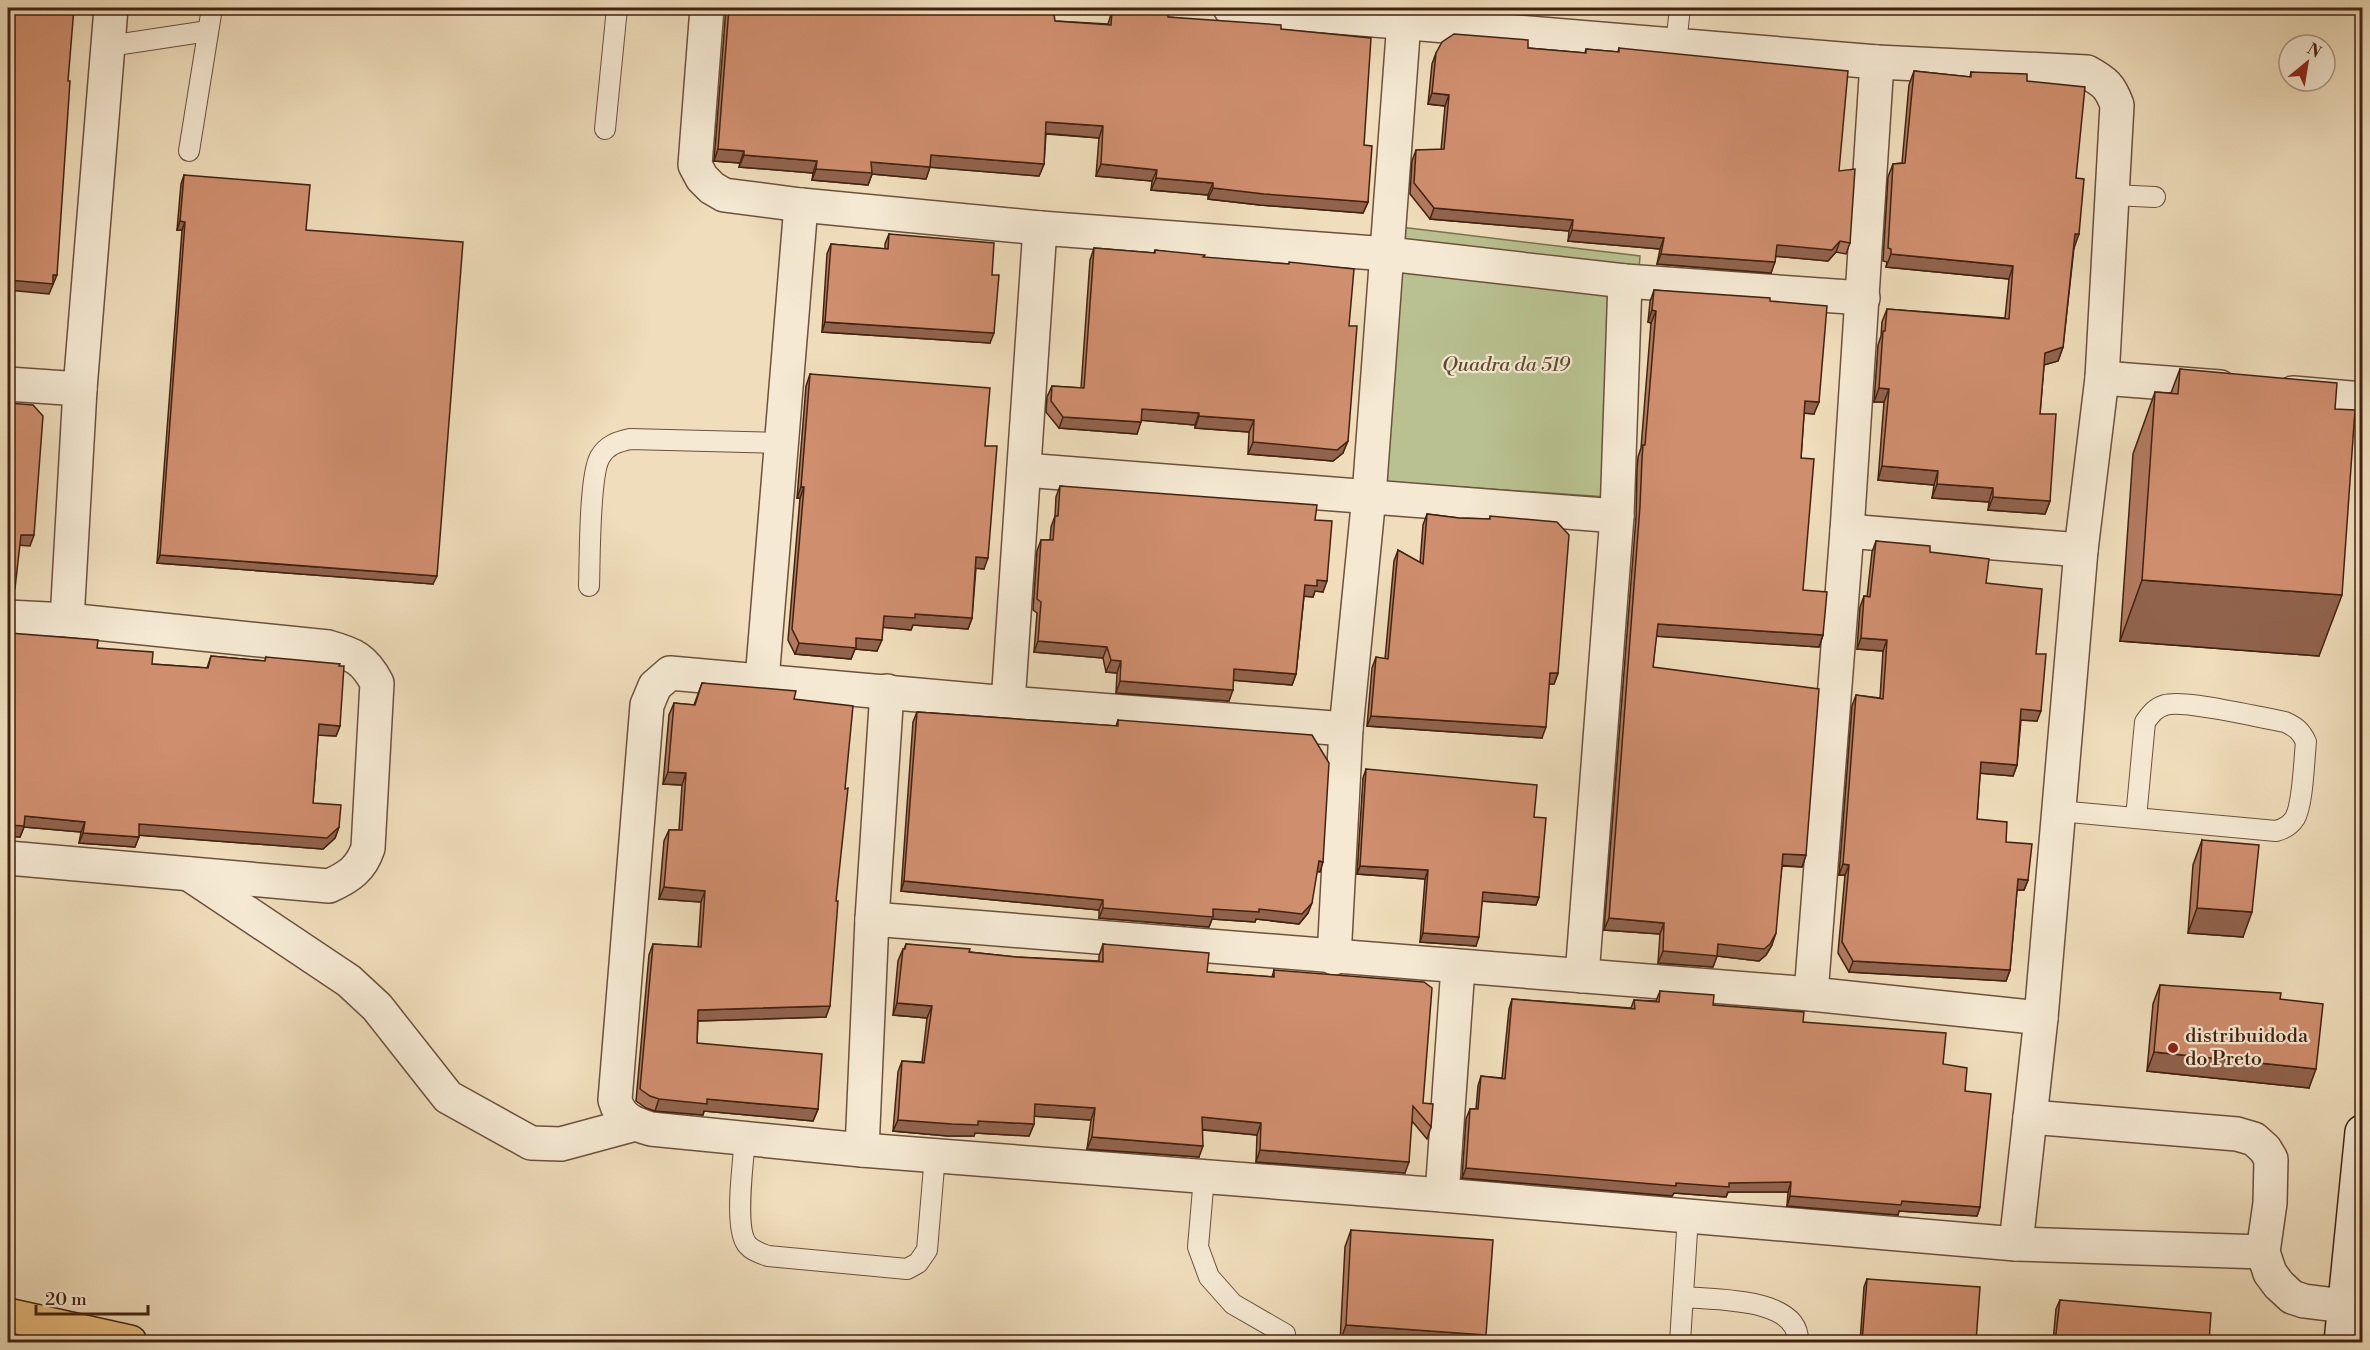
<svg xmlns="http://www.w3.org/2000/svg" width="2370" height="1350" font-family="'Libre Bodoni',serif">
<rect width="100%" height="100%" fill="#efddbb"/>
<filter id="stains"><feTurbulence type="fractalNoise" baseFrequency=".00333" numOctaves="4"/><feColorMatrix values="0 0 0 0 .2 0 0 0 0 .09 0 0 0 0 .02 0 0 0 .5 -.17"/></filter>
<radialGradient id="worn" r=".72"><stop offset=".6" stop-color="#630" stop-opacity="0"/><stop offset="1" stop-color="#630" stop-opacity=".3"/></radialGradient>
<polygon fill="#b9c190" stroke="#7d7250" stroke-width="1.5" points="1384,225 1640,256 1622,498 1360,480"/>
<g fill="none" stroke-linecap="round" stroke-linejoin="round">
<defs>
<g id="lane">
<polyline points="1676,44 1680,8"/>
<polyline points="109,46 208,31"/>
<polyline points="605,129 617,8"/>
<polyline points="189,151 212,8"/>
<polyline points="2112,195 2155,197"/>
<path d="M589,586C590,560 589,476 600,457C607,445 617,442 630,439L781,443"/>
<path d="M2059,811L2276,831C2284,829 2290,826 2295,818C2303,804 2304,760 2306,742C2301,731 2296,727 2285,722C2262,718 2184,699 2165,705C2155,708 2151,714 2145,722L2136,818"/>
<path d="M745,1139C743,1163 735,1222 745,1241C749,1250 760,1253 768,1256L907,1269L918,1263L927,1250L935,1155"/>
<polyline points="1204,1177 1198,1247 1209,1277 1233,1304 1285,1334"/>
<path d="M1683,1297C1714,1300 1800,1297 1798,1342"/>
<polyline points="1680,1342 1688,1216"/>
</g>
<g id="street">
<polyline points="707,8 695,165 702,178 712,188 724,195 801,205 1040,228 1388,254 1625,281 1863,298"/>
<path d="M1230,8L1877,62L2087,72C2105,82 2110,86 2117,105L2102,378L2081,550L2041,1018L2016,1244"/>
<polyline points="2102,378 2220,387"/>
<polyline points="8,384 80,389"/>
<polyline points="2293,393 2362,399"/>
<polyline points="1024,470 1617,516"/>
<polyline points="1847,531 2081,550"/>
<path d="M8,617L67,620L328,647C354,655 364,658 377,683L368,848C361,869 349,877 329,886L8,858"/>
<polyline points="67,620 80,389 111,8"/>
<polyline points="762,680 801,205"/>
<polyline points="1008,703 1040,228"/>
<path d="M1346,729L1008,703L670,673L655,686L647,705L615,1100C620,1119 634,1124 651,1129L862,1150L1442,1195L2016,1244L2263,1252"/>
<polyline points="189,874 349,981 377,1007 448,1097 531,1143 561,1144 635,1124"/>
<polyline points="872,919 1811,994 2041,1018"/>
<polyline points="1334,958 1346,729 1369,496 1404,21"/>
<polyline points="1582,976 1617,516 1625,281"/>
<polyline points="1811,994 1847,531 1877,62"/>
<polyline points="2030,1117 2237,1134 2254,1139 2265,1149 2271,1159 2270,1203 2263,1252 2270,1273 2279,1285 2292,1297 2304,1301 2344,1306"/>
<polyline points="862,1150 872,919 887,691"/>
<polyline points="1442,1195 1458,967"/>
</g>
<polyline id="secondary" points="2341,1342 2362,1132"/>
<polyline id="highway" points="8,1315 130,1342"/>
</defs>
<use href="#lane" stroke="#6c513b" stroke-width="22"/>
<use href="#street" stroke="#6c513b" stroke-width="36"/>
<use href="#secondary" stroke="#412210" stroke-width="36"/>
<use href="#highway" stroke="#412210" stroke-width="36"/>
<use href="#lane" stroke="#f5e9d3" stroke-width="20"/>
<use href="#street" stroke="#f5e9d3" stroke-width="33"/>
<use href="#secondary" stroke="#f5e9d3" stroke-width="33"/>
<use href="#highway" stroke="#e8be7e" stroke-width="33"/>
</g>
<g fill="#b27a5f" stroke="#412210" stroke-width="1.5">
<polygon points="726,8 1028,8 1028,13 1055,21 1108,24 1112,11 1281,29 1364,145 1368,202 1363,213 1260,205 1208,199 1208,195 1151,190 1152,181 1096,176 1099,138 1046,134 1044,164 1039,176 930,167 926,179 872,174 868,185 812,180 813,173 739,167 740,163 714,161"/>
<polygon points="1528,48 1585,53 1586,49 1618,52 1619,48 1839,171 1850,243 1846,254 1836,252 1828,261 1776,256 1771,273 1657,264 1660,249 1568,241 1569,231 1430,219 1410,194 1412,161 1416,150 1441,150 1445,106 1428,104 1432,64 1436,53"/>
<polygon points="1914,71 1970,77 1971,72 2027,81 2076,178 2074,248 2063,347 2058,361 2044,365 2040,414 2050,501 2045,514 1988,510 1989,502 1932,498 1934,485 1878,480 1884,402 1874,402 1878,345 1881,336 1882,322 1887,309 2005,318 2009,279 1886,267 1887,262 1883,261 1888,177 1893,164 1902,163 1909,85"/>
<polygon points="184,175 306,230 433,584 157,563 182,230 177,230 181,184"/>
<polygon points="889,234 992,275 990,343 822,332 827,254 831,244 885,249 885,244"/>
<polygon points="1094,248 1154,253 1155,250 1204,257 1349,326 1343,453 1333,461 1248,454 1249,432 1195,428 1195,425 1141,420 1137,434 1059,428 1046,412 1047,397 1052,386 1081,388 1090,260"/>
<polygon points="1654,290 1770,301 1814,414 1804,413 1801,458 1803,590 1823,635 1819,647 1656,636 1653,667 1806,855 1802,867 1782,866 1772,945 1766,955 1759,961 1717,956 1713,967 1658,963 1660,934 1604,930 1636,517 1637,470 1638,457 1641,448 1651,323 1648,322 1650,302"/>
<polygon points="2180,369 2335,409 2319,656 2120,641 2133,454 2155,392 2171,393"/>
<polygon points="810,374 985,446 984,569 976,568 972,618 968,629 913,625 911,630 883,627 877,651 855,649 851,659 795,654 788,640 800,498 797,498 806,386"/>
<polygon points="1060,486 1315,520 1323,592 1315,591 1313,597 1304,596 1296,674 1292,685 1233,680 1229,701 1116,693 1117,673 1106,672 1103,658 1034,652 1037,613 1033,610 1037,551 1041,540 1050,540 1051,527 1055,516 1056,497"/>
<polygon points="1427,514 1459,518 1490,519 1490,516 1558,673 1554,684 1549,684 1542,738 1367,726 1372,668 1376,657 1385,659 1394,561 1398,550 1420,563 1423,525"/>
<polygon points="1876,541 1930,552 1986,583 2036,654 2037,721 2021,720 2017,765 2013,776 1980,773 1977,819 2006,842 2028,880 2024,890 2017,890 2010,970 2006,981 1849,972 1838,953 1845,875 1839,875 1852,706 1856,695 1880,698 1883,651 1857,649 1860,607 1864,596 1867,597 1872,552"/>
<polygon points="8,624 10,633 97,648 152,664 207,668 211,656 265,661 266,657 340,726 336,736 318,735 313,803 339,827 335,838 323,849 139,835 135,847 79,843 81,832 24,827 20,837 8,836"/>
<polygon points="702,683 794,699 836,901 826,1017 698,1021 697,1043 818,1109 813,1121 704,1111 703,1115 655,1111 646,1108 636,1101 649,955 653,944 698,947 701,902 659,899 664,841 669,830 679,830 682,785 663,784 669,715 674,703 694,705"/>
<polygon points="917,712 1116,726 1118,720 1320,872 1317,871 1308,913 1299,924 1256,919 1255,922 1212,919 1209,927 1099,918 1099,910 901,891 913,722"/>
<polygon points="1366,769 1539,897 1536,905 1482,901 1476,946 1420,942 1425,879 1357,874 1363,778"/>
<polygon points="2202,840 2243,937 2188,933 2193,865"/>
<polygon points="906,944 969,952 1016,957 1099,961 1099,956 1103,944 1207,972 1272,977 1274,970 1423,1103 1431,1127 1427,1139 1412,1121 1405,1173 1256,1162 1257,1135 1202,1130 1199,1157 1087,1149 1091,1120 1034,1116 1034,1124 1029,1136 975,1133 974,1136 948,1136 893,1131 898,1072 902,1061 922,1062 927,1018 893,1015 898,961 903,949 904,949"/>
<polygon points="2160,985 2280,999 2309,1088 2147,1071 2153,1004"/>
<polygon points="1660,991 1713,1005 1803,1022 1943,1064 1965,1091 1980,1207 1977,1216 1899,1211 1898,1215 1787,1206 1788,1192 1728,1192 1726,1197 1674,1193 1672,1196 1462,1178 1466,1119 1470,1109 1476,1109 1478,1086 1481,1076 1502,1078 1509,1009 1512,999 1631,1008 1634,1000 1656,1001"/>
<polygon points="1351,1230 1483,1342 1340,1342 1345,1247"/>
<polygon points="1867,1279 1976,1342 1860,1342 1864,1287"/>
<polygon points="2060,1300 2209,1342 2053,1342 2056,1309"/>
</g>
<g fill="#91634d" stroke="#412210" stroke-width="1.5">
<polygon points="1432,93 1449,95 1445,106 1428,104"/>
<polygon points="1046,122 1103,126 1099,138 1042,133"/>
<polygon points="718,149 744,151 740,163 714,161"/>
<polygon points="744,155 817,161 813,173 739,167"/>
<polygon points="931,155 1044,164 1039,176 927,167"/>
<polygon points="871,162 930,167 926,179 872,174 868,185 812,180 816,169"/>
<polygon points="1101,164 1157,170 1152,181 1096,176"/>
<polygon points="1156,178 1213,183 1208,195 1151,190"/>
<polygon points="1213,188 1368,202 1363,213 1260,205 1208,199"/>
<polygon points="1434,208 1573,220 1569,231 1430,219"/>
<polygon points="180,221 185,222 182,230 177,230"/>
<polygon points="1572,230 1664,238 1660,249 1568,241"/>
<polygon points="2075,234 2079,234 2074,248 2070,247"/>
<polygon points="1840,241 1836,252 1828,261 1773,256 1777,245"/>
<polygon points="1661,254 1775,262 1771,273 1657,264"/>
<polygon points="1891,254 2013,266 2009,279 1886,267"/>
<polygon points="53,275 57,275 49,294 8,290 8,280"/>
<polygon points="1652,310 1656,311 1651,323 1648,322"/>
<polygon points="825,322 994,333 990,343 822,332"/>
<polygon points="2063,347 2058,361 2040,366 2045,353"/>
<polygon points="1879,388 1889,389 1884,402 1874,402"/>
<polygon points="1805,401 1819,402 1814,414 1801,413"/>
<polygon points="1142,409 1199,413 1195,425 1138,420"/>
<polygon points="1199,416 1254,420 1249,432 1195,428"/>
<polygon points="1063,417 1141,422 1137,434 1059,428"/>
<polygon points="1348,441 1343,453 1333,461 1248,454 1253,442"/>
<polygon points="1882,466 1938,471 1934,485 1878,480"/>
<polygon points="1937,484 1993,488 1989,502 1932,498"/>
<polygon points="801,487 804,487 800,498 797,498"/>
<polygon points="1993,497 2050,501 2045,514 1988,510"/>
<polygon points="21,535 34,535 30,546 17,545"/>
<polygon points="160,555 437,576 433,584 157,563"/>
<polygon points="976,557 988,558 984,569 972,568"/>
<polygon points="1317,580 1327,581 1323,592 1315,591 1313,597 1301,596 1305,585"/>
<polygon points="2142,580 2342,595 2319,656 2120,641"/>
<polygon points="15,588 11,598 8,599 8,589"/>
<polygon points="915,614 972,618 968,629 913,625 911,630 880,627 884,616"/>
<polygon points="1658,624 1823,635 1819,647 1653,636"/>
<polygon points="856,638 882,640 877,651 855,649 851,659 795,654 799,643"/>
<polygon points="1861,638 1887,640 1883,651 1857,649"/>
<polygon points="1038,641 1107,647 1103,658 1034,652"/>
<polygon points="1111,660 1121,661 1117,673 1106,672"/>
<polygon points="1234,669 1296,674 1292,685 1230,680"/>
<polygon points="1550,673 1558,673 1554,684 1546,684"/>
<polygon points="1120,681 1233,690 1229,701 1116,693"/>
<polygon points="2021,709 2041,711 2037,721 2018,720"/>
<polygon points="1371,716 1546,727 1542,738 1367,726"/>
<polygon points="319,724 340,726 336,736 315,735"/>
<polygon points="1981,762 2017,765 2013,776 1977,773"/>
<polygon points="668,772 686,773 682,785 663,784"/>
<polygon points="25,816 85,822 81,832 24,827 20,837 8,836 8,825"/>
<polygon points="139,824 339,827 335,838 323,849 136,835"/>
<polygon points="83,833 139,837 135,847 79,843"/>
<polygon points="1783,854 1806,855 1802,867 1779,865"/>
<polygon points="1319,861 1323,862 1320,872 1315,871"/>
<polygon points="1843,864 1849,865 1845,875 1839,875"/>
<polygon points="1360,866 1428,870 1425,879 1357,874"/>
<polygon points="2018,879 2028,880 2024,890 2014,890"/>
<polygon points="904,881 1103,900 1099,910 901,891"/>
<polygon points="664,887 705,891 701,902 659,899"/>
<polygon points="1483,892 1539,897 1536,905 1479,901"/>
<polygon points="1312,903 1308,913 1299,924 1256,919 1255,922 1212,919 1209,927 1099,918 1103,908 1259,909"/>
<polygon points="2197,908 2252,912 2243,937 2188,933"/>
<polygon points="1609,918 1664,923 1660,934 1604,930"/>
<polygon points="1423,933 1479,937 1476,946 1420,942"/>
<polygon points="1776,933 1772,945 1766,955 1759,961 1717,956 1713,967 1658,963 1663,951 1718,944"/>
<polygon points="1853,961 2010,970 2006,981 1849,972"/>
<polygon points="897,1003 932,1006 927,1018 893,1015"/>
<polygon points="830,1006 826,1017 694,1021 698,1010"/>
<polygon points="2154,1052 2316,1069 2309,1088 2147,1071"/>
<polygon points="659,1099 707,1099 818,1109 813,1121 704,1111 703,1115 655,1111"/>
<polygon points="1035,1104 1095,1108 1091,1120 1031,1116"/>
<polygon points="1202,1117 1261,1123 1257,1135 1198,1129"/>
<polygon points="898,1120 978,1121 1034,1124 1029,1136 975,1133 974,1136 948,1136 893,1131"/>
<polygon points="1092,1137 1203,1146 1199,1157 1087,1149"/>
<polygon points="1260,1150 1409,1162 1405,1173 1256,1162"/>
<polygon points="1466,1168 1676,1183 1791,1182 1788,1192 1728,1192 1726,1197 1674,1193 1672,1196 1462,1178"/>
<polygon points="1790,1196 1902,1201 1980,1207 1977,1216 1899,1211 1898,1215 1787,1206"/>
<polygon points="1346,1325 1486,1335 1483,1342 1340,1342"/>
</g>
<g fill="#cf8e6e" stroke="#412210" stroke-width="1.5">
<polygon points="8,8 74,8 68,81 70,81 57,275 53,275 53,284 8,280"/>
<polygon points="729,8 1028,8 1028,13 1054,14 1055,21 1111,25 1112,11 1168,14 1168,17 1281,25 1281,29 1371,38 1364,145 1372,146 1368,202 1264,194 1213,188 1213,183 1156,178 1157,170 1101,164 1103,126 1046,122 1044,164 931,155 930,167 871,162 872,173 816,169 817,161 744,155 744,151 718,149"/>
<polygon points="1454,34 1528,40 1528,48 1586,53 1586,49 1619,52 1619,48 1848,71 1839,171 1855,169 1850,243 1840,241 1832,250 1777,245 1775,262 1661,254 1664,238 1572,230 1573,220 1434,208 1414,183 1416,150 1444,149 1449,95 1432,93 1436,53 1442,42"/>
<polygon points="1914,71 1971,77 1971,72 2027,74 2027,81 2085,87 2076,178 2084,179 2079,234 2075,234 2063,347 2045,353 2040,414 2056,414 2050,501 1993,497 1993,488 1937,484 1938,471 1882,466 1889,389 1879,388 1883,331 1885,331 1887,309 2009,319 2013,266 1891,254 1891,249 1888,248 1893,164 1905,163"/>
<polygon points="184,175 310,185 306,230 463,242 437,576 160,555 185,222 180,221"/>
<polygon points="889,234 994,243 992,275 999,275 994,333 825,322 831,244 888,249"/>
<polygon points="1094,248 1155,253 1155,250 1205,255 1203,257 1289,264 1289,262 1354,269 1349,326 1357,326 1348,441 1337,450 1253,442 1254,420 1199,416 1199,413 1142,409 1141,422 1063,417 1051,401 1052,386 1084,388"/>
<polygon points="1654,290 1770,298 1770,301 1827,306 1819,402 1805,401 1801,458 1814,459 1803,590 1827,592 1823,635 1658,624 1653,667 1819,689 1806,855 1783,854 1776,933 1770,944 1764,949 1718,944 1717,956 1663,951 1664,923 1609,918 1640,506 1642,459 1643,445 1645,445 1656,311 1652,310"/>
<polygon points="2180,369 2337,383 2335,409 2355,410 2342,595 2142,580 2155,392 2178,394"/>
<polygon points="810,374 990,388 985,446 997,446 988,558 976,557 972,618 915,614 915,618 884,616 882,640 856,638 856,648 799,643 792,629 804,487 801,487"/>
<polygon points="8,403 33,405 43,416 34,535 21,535 15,588 8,589"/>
<polygon points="1060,486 1317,505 1315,520 1332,521 1327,581 1317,580 1317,586 1305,585 1296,674 1234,669 1233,690 1120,681 1121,661 1111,660 1107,647 1038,641 1041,602 1037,599 1041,540 1053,540 1055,516 1058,516"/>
<polygon points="1427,514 1459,518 1490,519 1490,516 1557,522 1569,535 1558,673 1550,673 1546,727 1371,716 1376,657 1388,659 1398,550 1423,564"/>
<polygon points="1876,541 1930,546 1930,552 1989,559 1986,583 2042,589 2036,654 2046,654 2041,711 2021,709 2017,765 1981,762 1977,819 2007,822 2006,842 2032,844 2028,880 2018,879 2010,970 1853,961 1842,942 1849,865 1843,864 1856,695 1883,699 1887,640 1861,638 1864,596 1870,597"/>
<polygon points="8,624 11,625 10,633 98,640 97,648 153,652 152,664 208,668 211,656 265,661 266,657 340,664 339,666 344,666 340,726 319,724 313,803 341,805 339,827 327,838 139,824 139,837 83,833 85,822 25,816 24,826 8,825"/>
<polygon points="702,683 796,691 794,699 853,706 845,789 848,788 836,901 838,901 830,1006 698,1010 697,1043 822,1054 818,1109 707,1099 707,1104 659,1099 650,1096 640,1089 653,944 701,947 705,891 664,887 669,830 682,830 686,773 668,772 674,703 695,705"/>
<polygon points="917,712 1118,726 1118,720 1312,735 1329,763 1323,862 1319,861 1312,903 1302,914 1259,909 1259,912 1213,909 1213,917 1103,908 1103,900 904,881"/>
<polygon points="1366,769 1537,785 1534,817 1546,818 1539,897 1483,892 1479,937 1423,933 1428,870 1360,866"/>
<polygon points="2202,840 2259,845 2252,912 2197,908"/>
<polygon points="906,944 970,949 969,952 1016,957 1103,962 1103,944 1209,953 1207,972 1274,977 1274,970 1424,982 1432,988 1423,1103 1433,1104 1431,1127 1413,1106 1409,1162 1260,1150 1261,1123 1202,1117 1203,1146 1092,1137 1095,1108 1035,1104 1034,1124 978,1121 978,1125 952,1124 898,1120 902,1061 924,1063 932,1006 897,1003 903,949 905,949"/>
<polygon points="2160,985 2281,993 2280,999 2323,1004 2316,1069 2154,1052"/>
<polygon points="1660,991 1714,995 1713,1005 1804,1012 1803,1022 1946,1033 1943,1064 1967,1068 1965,1091 1991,1094 1980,1207 1902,1201 1901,1205 1790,1196 1791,1182 1729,1183 1729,1187 1676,1183 1676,1186 1466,1168 1470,1109 1478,1109 1481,1076 1505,1079 1512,999 1635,1009 1634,1000 1659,1002"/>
<polygon points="1351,1230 1493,1240 1486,1335 1346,1325"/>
<polygon points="1867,1279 1980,1287 1976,1342 1862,1342"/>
<polygon points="2060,1300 2211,1313 2209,1342 2055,1342"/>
</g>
<circle fill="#8f2418" stroke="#f5e9d3" stroke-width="2" cx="2173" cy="1048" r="6"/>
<g text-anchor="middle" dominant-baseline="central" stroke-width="4.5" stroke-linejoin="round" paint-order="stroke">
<g font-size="20" font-style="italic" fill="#5f4a30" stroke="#f5e9d3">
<text x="1506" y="365">Quadra da 519</text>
</g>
<g font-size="20" fill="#412210" stroke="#f5e9d3" text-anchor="start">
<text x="2185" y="1036">distribuidoda<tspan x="2185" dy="23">do Preto</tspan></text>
</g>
</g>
<rect width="2370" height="1350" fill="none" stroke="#efddbb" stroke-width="30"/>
<rect x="9" y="9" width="2352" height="1332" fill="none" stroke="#412210" stroke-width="3"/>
<rect x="15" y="15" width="2340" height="1320" fill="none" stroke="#412210" stroke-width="1.5"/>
<g transform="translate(2307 63) rotate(30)"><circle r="28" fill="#f5e9d3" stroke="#ad9985" stroke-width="1.5"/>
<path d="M0-4.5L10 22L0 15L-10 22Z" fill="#8f2418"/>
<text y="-9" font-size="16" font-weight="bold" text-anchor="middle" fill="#412210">N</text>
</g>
<path d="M36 1305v9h112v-9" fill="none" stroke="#412210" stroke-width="3"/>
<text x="45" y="1305" font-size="18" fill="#412210" stroke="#f5e9d3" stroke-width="4.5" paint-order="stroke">20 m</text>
<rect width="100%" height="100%" filter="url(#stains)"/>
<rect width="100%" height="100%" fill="url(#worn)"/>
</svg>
